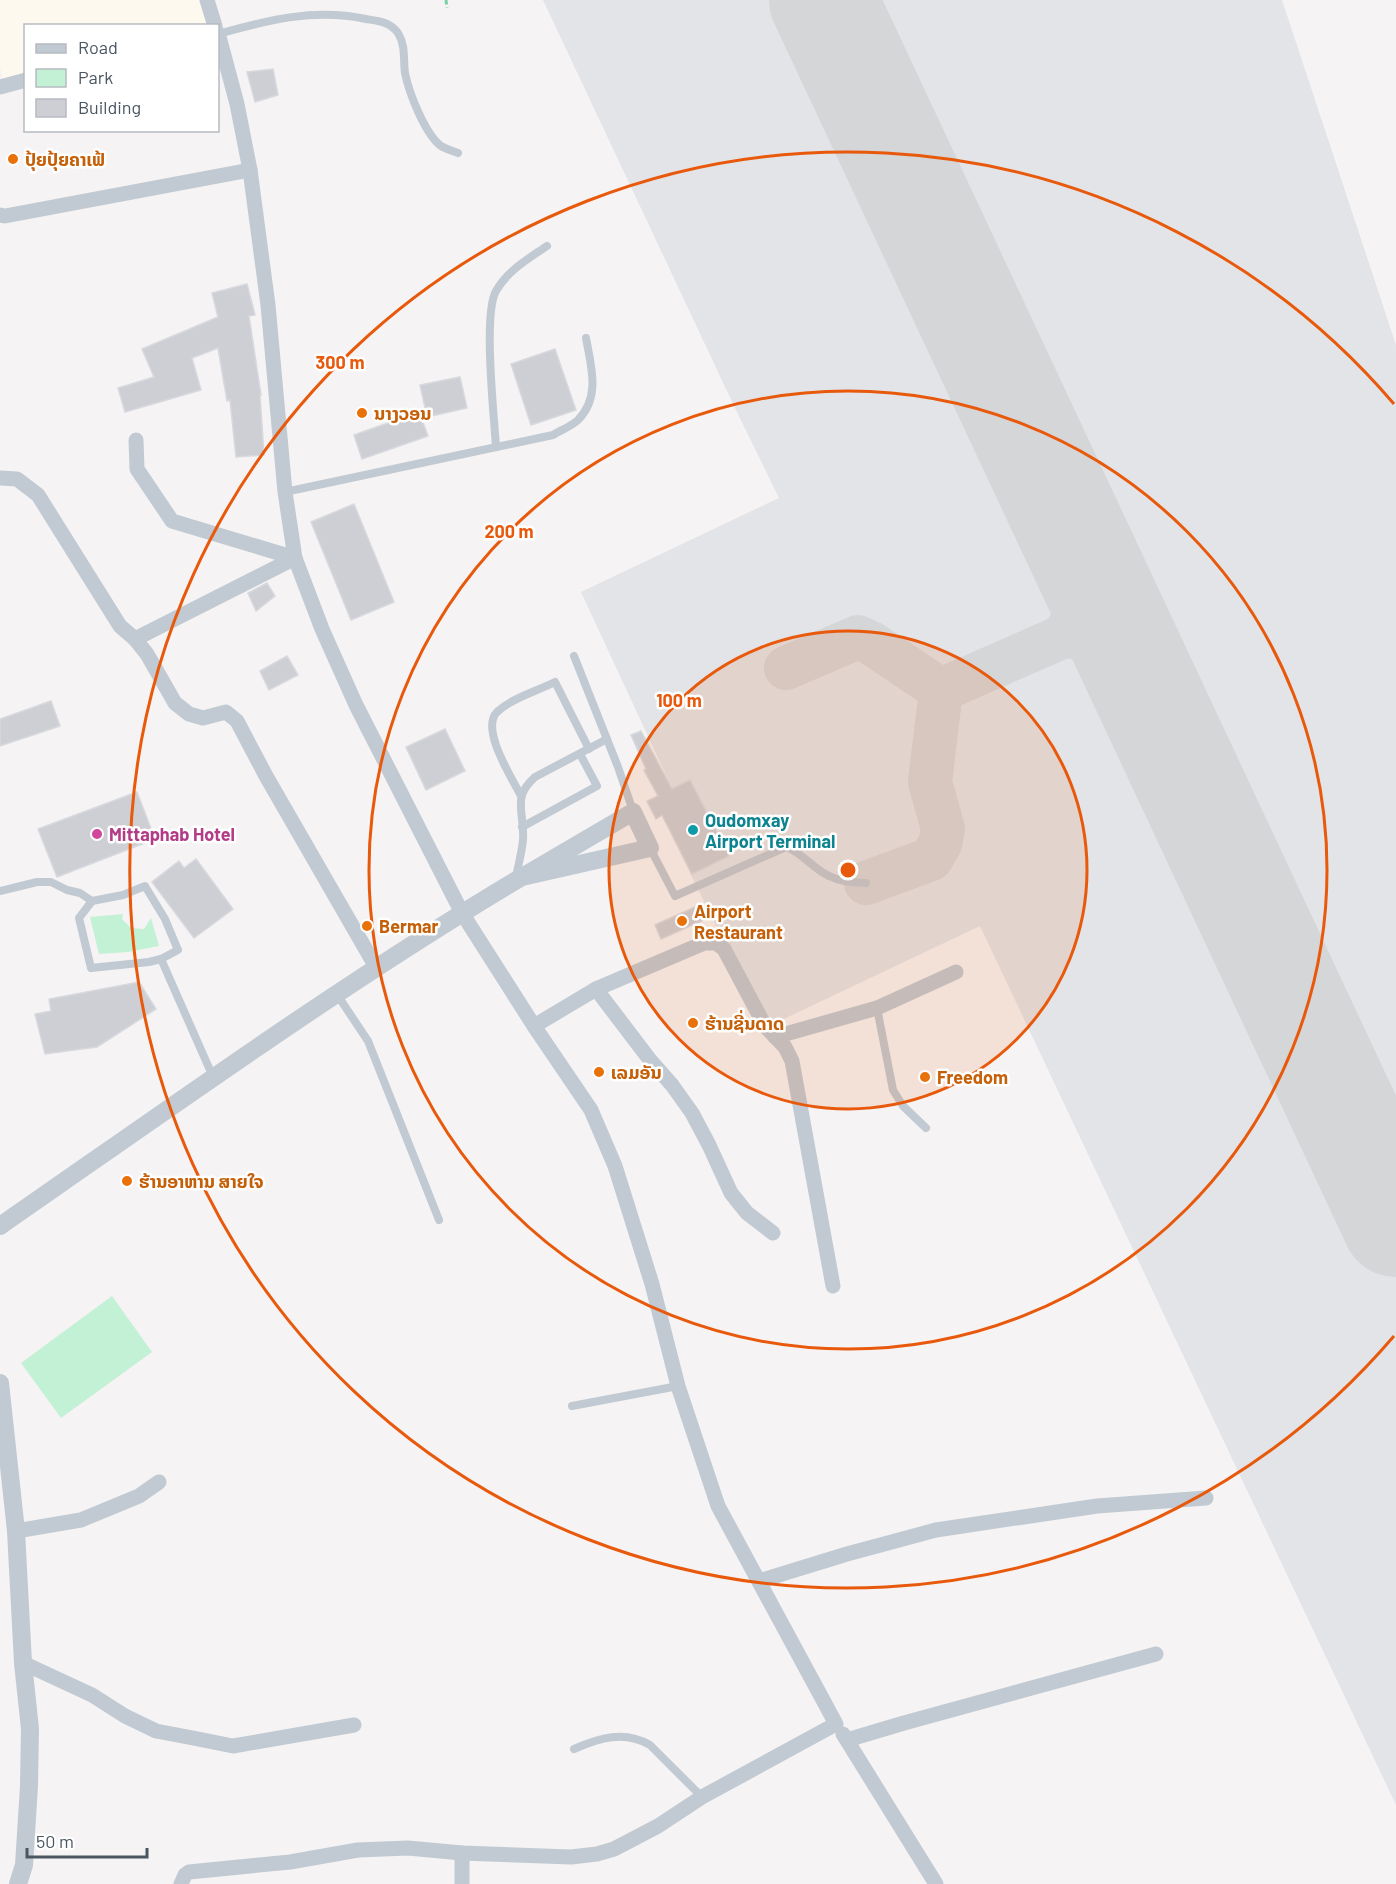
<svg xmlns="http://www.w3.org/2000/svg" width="1396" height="1884" font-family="Barlow,'Noto Sans Lao',sans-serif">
<rect width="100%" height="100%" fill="#f5f3f3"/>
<polygon fill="#fdf9ef" points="0,0 207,0 215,25 26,26 25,80 4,86 0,66"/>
<polygon fill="#e2e4e7" points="543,0 1282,0 1396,345 1396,1805 980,926 773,1024 759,1013 662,816 656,819 647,801 672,788 581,592 779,498 735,408"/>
<g fill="#c3f1d5">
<polygon points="123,914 122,919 131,928 144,929 151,918 159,946 128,952 99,954 90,917"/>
<polygon points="112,1296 152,1352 61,1418 21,1363"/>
</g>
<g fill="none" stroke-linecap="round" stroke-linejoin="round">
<g stroke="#d5d6d8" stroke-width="44">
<path d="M1064,636C1084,601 1086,586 1079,547"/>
<polyline points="786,668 858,637 871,643 941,690"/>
<polyline points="941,690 1064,636 1094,640 1132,660"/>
<polyline points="866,883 931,859 940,844 943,829 930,782 941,690"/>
</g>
<polyline stroke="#d5d6d8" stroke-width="108" points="823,0 1396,1223"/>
</g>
<g fill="#cdcfd5" stroke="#d7d9de" stroke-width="1.5">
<polygon points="273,69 278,95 255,102 247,72"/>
<polygon points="247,284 255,315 249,316 261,395 260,395 264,455 236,457 230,400 227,401 218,348 192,358 201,390 125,412 118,388 154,377 142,349 218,317 212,293"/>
<polygon points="555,349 576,410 531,425 511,364"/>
<polygon points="460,377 467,408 427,417 420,385"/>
<polygon points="419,412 428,436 362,459 354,435"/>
<polygon points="354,504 394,602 351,620 311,522"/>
<polygon points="267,583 275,596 256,611 248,593"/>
<polygon points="287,656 298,675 269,690 260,671"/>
<polygon points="51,701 60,726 0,746 0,719"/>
<polygon points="445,729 465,771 426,790 406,747"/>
<polygon points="641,731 672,789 690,780 729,856 692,874 662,815 656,819 647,801 658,796 644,770 646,769 631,735"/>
<polygon points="137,792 155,839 57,877 38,829"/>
<polygon points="196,859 233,909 194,938 152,882 179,861 184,868"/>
<polygon points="702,904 708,918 661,939 655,925"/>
<polygon points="139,982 156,1009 97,1047 45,1054 35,1014 51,1011 49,999"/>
</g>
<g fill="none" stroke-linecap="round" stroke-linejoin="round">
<polyline stroke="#7ad0a6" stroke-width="3" stroke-dasharray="4.5 3" stroke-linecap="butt" points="446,0 447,8"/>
<g stroke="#c1cad2" stroke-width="8">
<path d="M218,34C268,20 314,8 366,19C379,21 390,22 398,33C406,46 403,59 405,73C409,93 425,134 441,146C446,149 453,151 458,153"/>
<path d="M496,447C494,415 483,314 496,291C508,270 528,259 547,246"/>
<path d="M285,492L553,435C561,430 572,426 578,420C601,397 591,366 586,338"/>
<polyline points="574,656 618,767 633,811"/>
<path d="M521,796C512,778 480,729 497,712C512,698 537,691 555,682L589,749"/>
<polyline points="522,827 597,786 580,754"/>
<path d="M650,848L675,896L786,847C803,853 813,869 829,876C841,882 853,882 866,883"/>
<path d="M516,878C518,865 522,852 523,840C525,813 511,798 535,777L607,739"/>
<polyline points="0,891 37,882 51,882 67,890 80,893 92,901 123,895 145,886 165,919 178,950 161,959 213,1077"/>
<polyline points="92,901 79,918 91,968 149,962 161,959"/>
<polyline points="336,993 368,1041 439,1220"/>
<polyline points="877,1008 893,1090 903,1106 926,1128"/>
<polyline points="572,1406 678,1386"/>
<path d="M574,1749C599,1738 624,1730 650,1745L702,1797"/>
</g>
<g stroke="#c1cad2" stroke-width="15">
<polyline points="207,0 215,26"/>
<polyline points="0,87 26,80"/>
<polyline points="0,215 5,216 250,170"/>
<polyline points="136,440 137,469 172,521 295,558"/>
<polyline points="0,478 17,479 38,495 120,626 135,639"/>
<polyline points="295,558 135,639 147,654 175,703 189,714 203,718 226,712 237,721 266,776 376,967"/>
<polyline points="596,989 650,1060 672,1085 692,1113 709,1145 731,1193 747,1213 773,1233"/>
<polyline points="534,1026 596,989 704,943 716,943 724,949 765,1026 785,1047 792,1061 833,1286"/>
<polyline points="775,1037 877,1008 956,972"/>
<polyline points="16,1531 81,1520 139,1496 159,1482"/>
<polyline points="759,1581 847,1554 936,1530 1097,1506 1206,1498"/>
<polyline points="23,1663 92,1695 125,1716 156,1731 193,1738 233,1746 354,1725"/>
<polyline points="843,1734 936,1884"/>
<polyline points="847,1740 904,1723 1156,1654"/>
<polyline points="181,1884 185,1875 189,1872 290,1862 358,1850 408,1848 462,1853 571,1857 597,1854 614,1849 658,1826 702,1797 836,1724 718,1506 678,1386 652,1284 615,1166 591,1110 534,1026 462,913 356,705 322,629 295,558 285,492 268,305 250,170 237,104 218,33"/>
<polyline points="462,1884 462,1853"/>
</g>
<g stroke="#c1cad2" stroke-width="18">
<path d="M0,1226C170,1108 338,987 515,881L522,877L633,812L650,848L522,877"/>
<polyline points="0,1383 16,1531 23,1663 30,1729 29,1786 24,1865 18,1884"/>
</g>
</g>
<circle cx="848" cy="870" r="239" fill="#e8590c" fill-opacity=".12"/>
<g fill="none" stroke="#e8590c" stroke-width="3">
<circle cx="848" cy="870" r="239"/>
<circle cx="848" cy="870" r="479"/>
<path d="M1394 1336A718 718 0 1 1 1394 404"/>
</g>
<g fill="#e8710a" stroke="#fff" stroke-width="2">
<circle cx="13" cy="159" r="6"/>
<circle cx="362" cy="413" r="6"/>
<circle cx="682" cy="921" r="6"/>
<circle cx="367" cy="926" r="6"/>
<circle cx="693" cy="1023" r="6"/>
<circle cx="599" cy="1072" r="6"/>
<circle cx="925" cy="1077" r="6"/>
<circle cx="127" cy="1181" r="6"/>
</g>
<circle fill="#0f9aa8" stroke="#fff" stroke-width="2" cx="693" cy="830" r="6"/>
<circle fill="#d1479c" stroke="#fff" stroke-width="2" cx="97" cy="834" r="6"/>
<g text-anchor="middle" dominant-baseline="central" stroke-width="5" stroke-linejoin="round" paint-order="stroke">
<g font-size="18" font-weight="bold" fill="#c56008" stroke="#fff" text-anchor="start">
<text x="25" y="159">ປຸ້ຍປຸ້ຍຄາເຟ້</text>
<text x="374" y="413">ນາງວອນ</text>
<text x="694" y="911">Airport<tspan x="694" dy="21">Restaurant</tspan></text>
<text x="379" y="926">Bermar</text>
<text x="705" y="1023">ຮ້ານຊີ່ນດາດ</text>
<text x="611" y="1072">ເລມອັນ</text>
<text x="937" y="1077">Freedom</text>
<text x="139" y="1181">ຮ້ານອາຫານ ສາຍໃຈ</text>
</g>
<g font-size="18" font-weight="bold" fill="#0d838f" stroke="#fff" text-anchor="start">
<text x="705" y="820">Oudomxay<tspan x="705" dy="21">Airport Terminal</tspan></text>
</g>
<g font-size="18" font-weight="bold" fill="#b23c85" stroke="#fff" text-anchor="start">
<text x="109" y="834">Mittaphab Hotel</text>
</g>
</g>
<circle cx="848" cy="870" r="9" fill="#e8590c" stroke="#fff" stroke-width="3"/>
<g font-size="18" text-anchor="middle" font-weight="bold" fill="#e8590c" stroke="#fff" stroke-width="5" stroke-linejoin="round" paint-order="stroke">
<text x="340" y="369">300 m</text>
<text x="509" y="538">200 m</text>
<text x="679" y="707">100 m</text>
</g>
<rect x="24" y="24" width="195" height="108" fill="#ffffff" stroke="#b7bbc0" stroke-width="1.5"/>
<rect x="36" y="44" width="30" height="9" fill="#c1cad2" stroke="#b7bbc0" stroke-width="1.5"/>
<text x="78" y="54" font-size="18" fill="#4a5661">Road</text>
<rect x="36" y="69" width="30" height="18" fill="#c3f1d5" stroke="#b7bbc0" stroke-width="1.5"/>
<text x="78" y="84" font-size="18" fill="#4a5661">Park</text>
<rect x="36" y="99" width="30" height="18" fill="#cdcfd5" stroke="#b7bbc0" stroke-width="1.5"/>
<text x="78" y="114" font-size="18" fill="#4a5661">Building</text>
<path d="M27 1848v9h120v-9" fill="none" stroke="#4a5661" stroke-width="3"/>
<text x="36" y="1848" font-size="18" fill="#4a5661" stroke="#ffffff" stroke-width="4.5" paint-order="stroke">50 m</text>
</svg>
